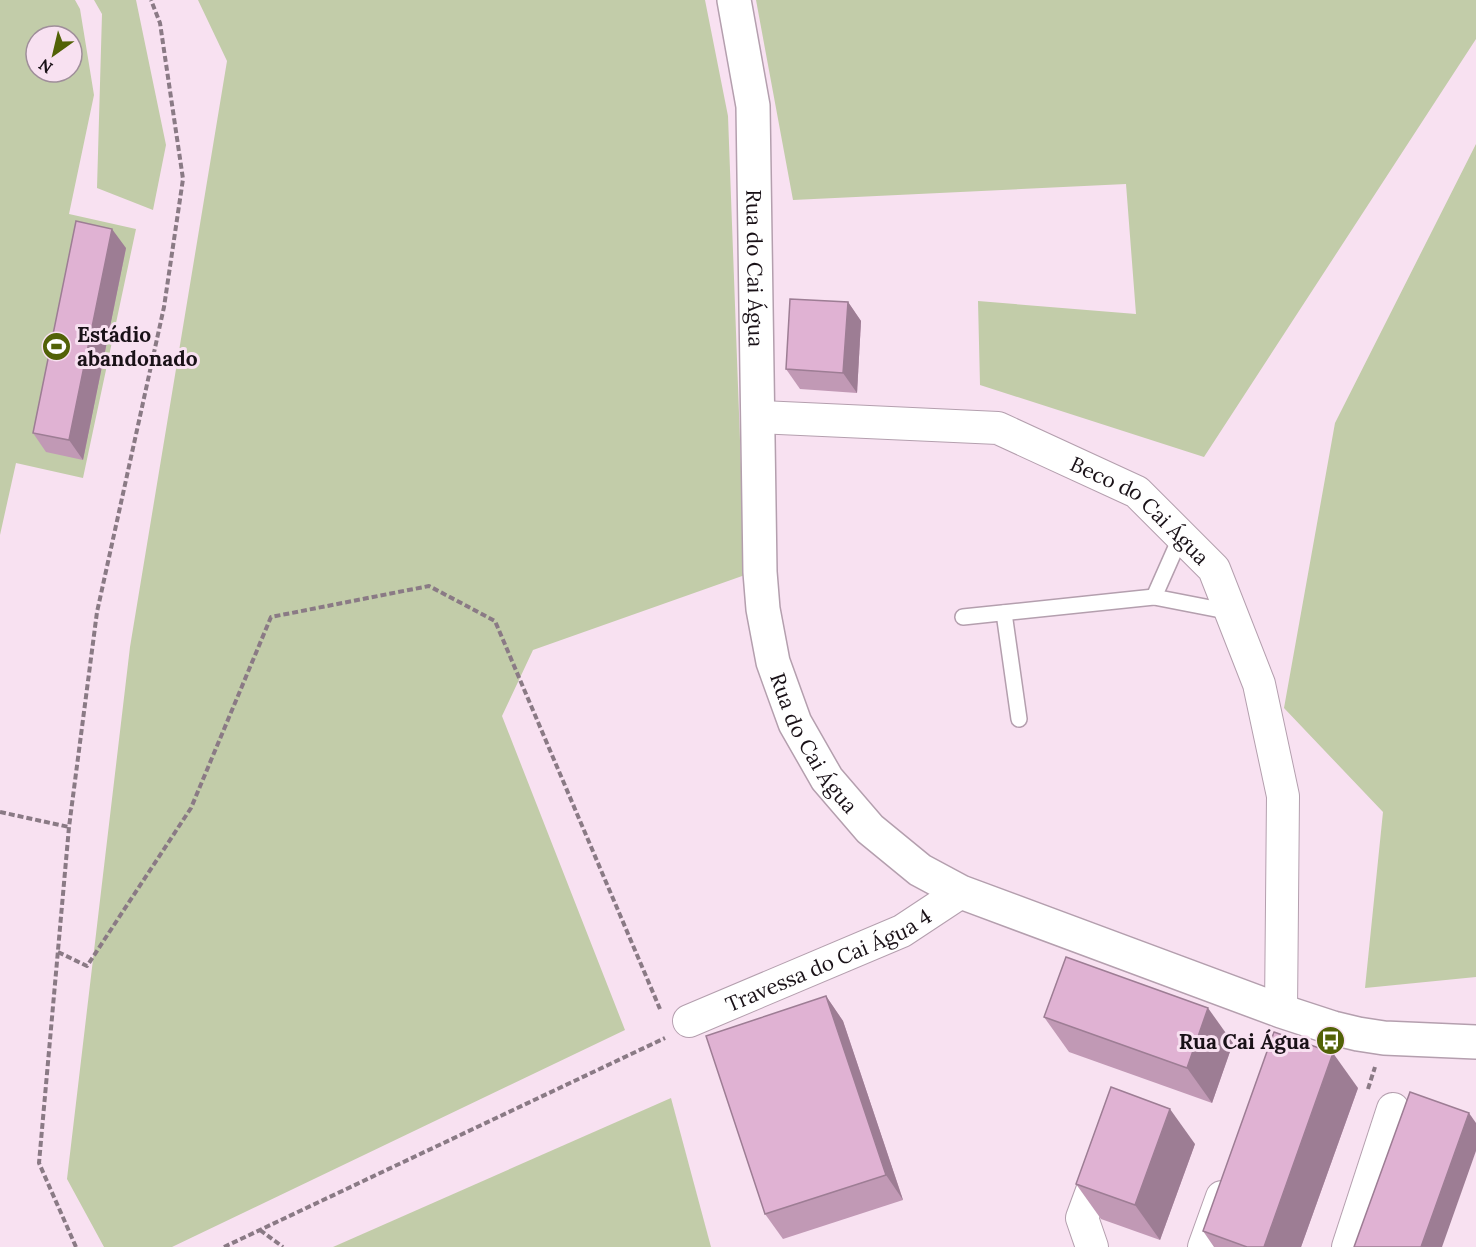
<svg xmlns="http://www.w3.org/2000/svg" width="1476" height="1247" font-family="Lora,serif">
<rect width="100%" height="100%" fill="#f8e1f1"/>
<g fill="#c2cca9" fill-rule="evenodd">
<path d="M0,0H75L80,9L94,95L69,214L136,229L83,478L16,463L0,535ZM36,36H72V72H36Z"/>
<polygon points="94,0 136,0 166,145 153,210 97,188 102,14"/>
<polygon points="198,0 705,0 728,116 745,575 533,650 502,716 625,1030 172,1247 104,1247 67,1179 130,647 227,61"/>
<polygon points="756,0 1476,0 1476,39 1204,457 980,385 978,301 1136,314 1126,184 793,200"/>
<polygon points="1476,144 1476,977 1365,988 1383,812 1284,708 1335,423"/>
<polygon points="671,1098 711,1247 333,1247"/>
</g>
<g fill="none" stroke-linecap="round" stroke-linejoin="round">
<defs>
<g id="lane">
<polyline points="1181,536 1154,597 1231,612"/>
<polyline points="1004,613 1019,719"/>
<polyline points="963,617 1154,597"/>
</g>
<g id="street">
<path id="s1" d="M759,417L998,428L1137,492L1214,569L1259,684L1283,796L1281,1011"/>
<path id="s2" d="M689,1021L902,931L961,892"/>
<polyline points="1092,1247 1082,1218 1103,1161"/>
<polyline points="1204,1247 1222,1197"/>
<polyline points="1348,1247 1393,1109"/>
</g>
<g id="secondary">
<path id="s3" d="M734,0L753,106L760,572L763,609L773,662L795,723L827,779L870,829L920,870L961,892L1281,1011L1333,1028L1358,1034L1384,1038L1476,1042"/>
</g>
</defs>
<use href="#lane" stroke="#b49fae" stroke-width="18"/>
<use href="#street" stroke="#b49fae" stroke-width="34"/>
<use href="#secondary" stroke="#b49fae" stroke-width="36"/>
<g stroke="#8a7a85" stroke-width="4" stroke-dasharray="6 3" stroke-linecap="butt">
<polyline points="0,812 69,827"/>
<polyline points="58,952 87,966 191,808 271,617 429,586 495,621 660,1009"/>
<polyline points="1368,1089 1375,1067"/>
<polyline points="260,1230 283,1247"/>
<polyline points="76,1247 39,1163 69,827 97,612 164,307 183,179 160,23 151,0"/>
<polyline points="224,1247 665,1038"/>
</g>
<use href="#lane" stroke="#fff" stroke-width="15"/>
<use href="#street" stroke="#fff" stroke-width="32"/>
<use href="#secondary" stroke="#fff" stroke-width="33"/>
</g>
<g fill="#c199b5">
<polygon points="126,248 83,460 46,452 33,433"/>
<polygon points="848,302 861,321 857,393 800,389 786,369"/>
<polygon points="826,996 843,1021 903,1200 783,1239 765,1214"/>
<polygon points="1044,1017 1233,1043 1212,1103 1069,1052"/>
<polygon points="1358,1088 1301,1247 1214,1247 1203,1231"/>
<polygon points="1195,1144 1160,1240 1101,1219 1076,1184"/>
</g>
<g fill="#9d7d94">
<polygon points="112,229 126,248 83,460 69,440"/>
<polygon points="848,302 861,321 857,393 843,373"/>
<polygon points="826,996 843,1021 903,1200 886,1175"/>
<polygon points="1208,1008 1233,1043 1212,1103 1187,1068"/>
<polygon points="1333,1053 1358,1088 1301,1247 1264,1247"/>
<polygon points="1170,1109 1195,1144 1160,1240 1135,1205"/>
<polygon points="1469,1113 1476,1123 1476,1151 1442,1247 1421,1247"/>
</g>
<g fill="#e0b2d3" stroke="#9d7d94" stroke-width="1.5">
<polygon points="76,221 112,229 69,440 33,433"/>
<polygon points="790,299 848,302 843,373 786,369"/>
<polygon points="1066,957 1208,1008 1187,1068 1044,1017"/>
<polygon points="826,996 886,1175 765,1214 706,1036"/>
<polygon points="1274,1032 1333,1053 1264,1247 1247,1247 1203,1231"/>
<polygon points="1111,1087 1170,1109 1135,1205 1076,1184"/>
<polygon points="1410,1092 1469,1113 1421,1247 1354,1247"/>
</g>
<defs>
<symbol id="stadium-disc" viewBox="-11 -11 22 22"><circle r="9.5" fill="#526207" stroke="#f8e1f1"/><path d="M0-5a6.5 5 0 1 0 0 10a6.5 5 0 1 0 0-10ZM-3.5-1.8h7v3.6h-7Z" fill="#fff"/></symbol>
<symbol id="bus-disc" viewBox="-11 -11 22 22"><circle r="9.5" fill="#526207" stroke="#f8e1f1"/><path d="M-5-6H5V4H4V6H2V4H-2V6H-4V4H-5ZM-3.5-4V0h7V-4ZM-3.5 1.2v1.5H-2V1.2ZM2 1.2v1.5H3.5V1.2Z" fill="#fff"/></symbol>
</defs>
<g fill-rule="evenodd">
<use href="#stadium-disc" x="40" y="330" width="33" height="33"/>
<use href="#bus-disc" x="1314" y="1024" width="33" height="33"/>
</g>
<g text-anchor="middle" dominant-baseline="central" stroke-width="6" stroke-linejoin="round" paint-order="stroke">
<g font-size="21" fill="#191117" stroke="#f8e1f1">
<text stroke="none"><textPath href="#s3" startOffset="270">Rua do Cai Água</textPath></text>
<text stroke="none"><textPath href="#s1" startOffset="405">Beco do Cai Água</textPath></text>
<text stroke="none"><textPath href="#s3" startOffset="756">Rua do Cai Água</textPath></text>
<text stroke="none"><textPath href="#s2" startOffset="152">Travessa do Cai Água 4</textPath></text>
</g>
<g font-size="21" font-weight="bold" fill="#191117" stroke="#f8e1f1" text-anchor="start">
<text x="77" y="334">Estádio<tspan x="77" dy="24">abandonado</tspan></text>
<text x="1310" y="1041" text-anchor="end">Rua Cai Água</text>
</g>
</g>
<g transform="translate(54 54) rotate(214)"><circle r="28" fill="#f8e1f1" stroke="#9f8e9a" stroke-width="1.5"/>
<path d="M0-4.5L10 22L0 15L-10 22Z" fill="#526207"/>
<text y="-9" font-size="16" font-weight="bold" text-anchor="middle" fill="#191117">N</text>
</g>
</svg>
